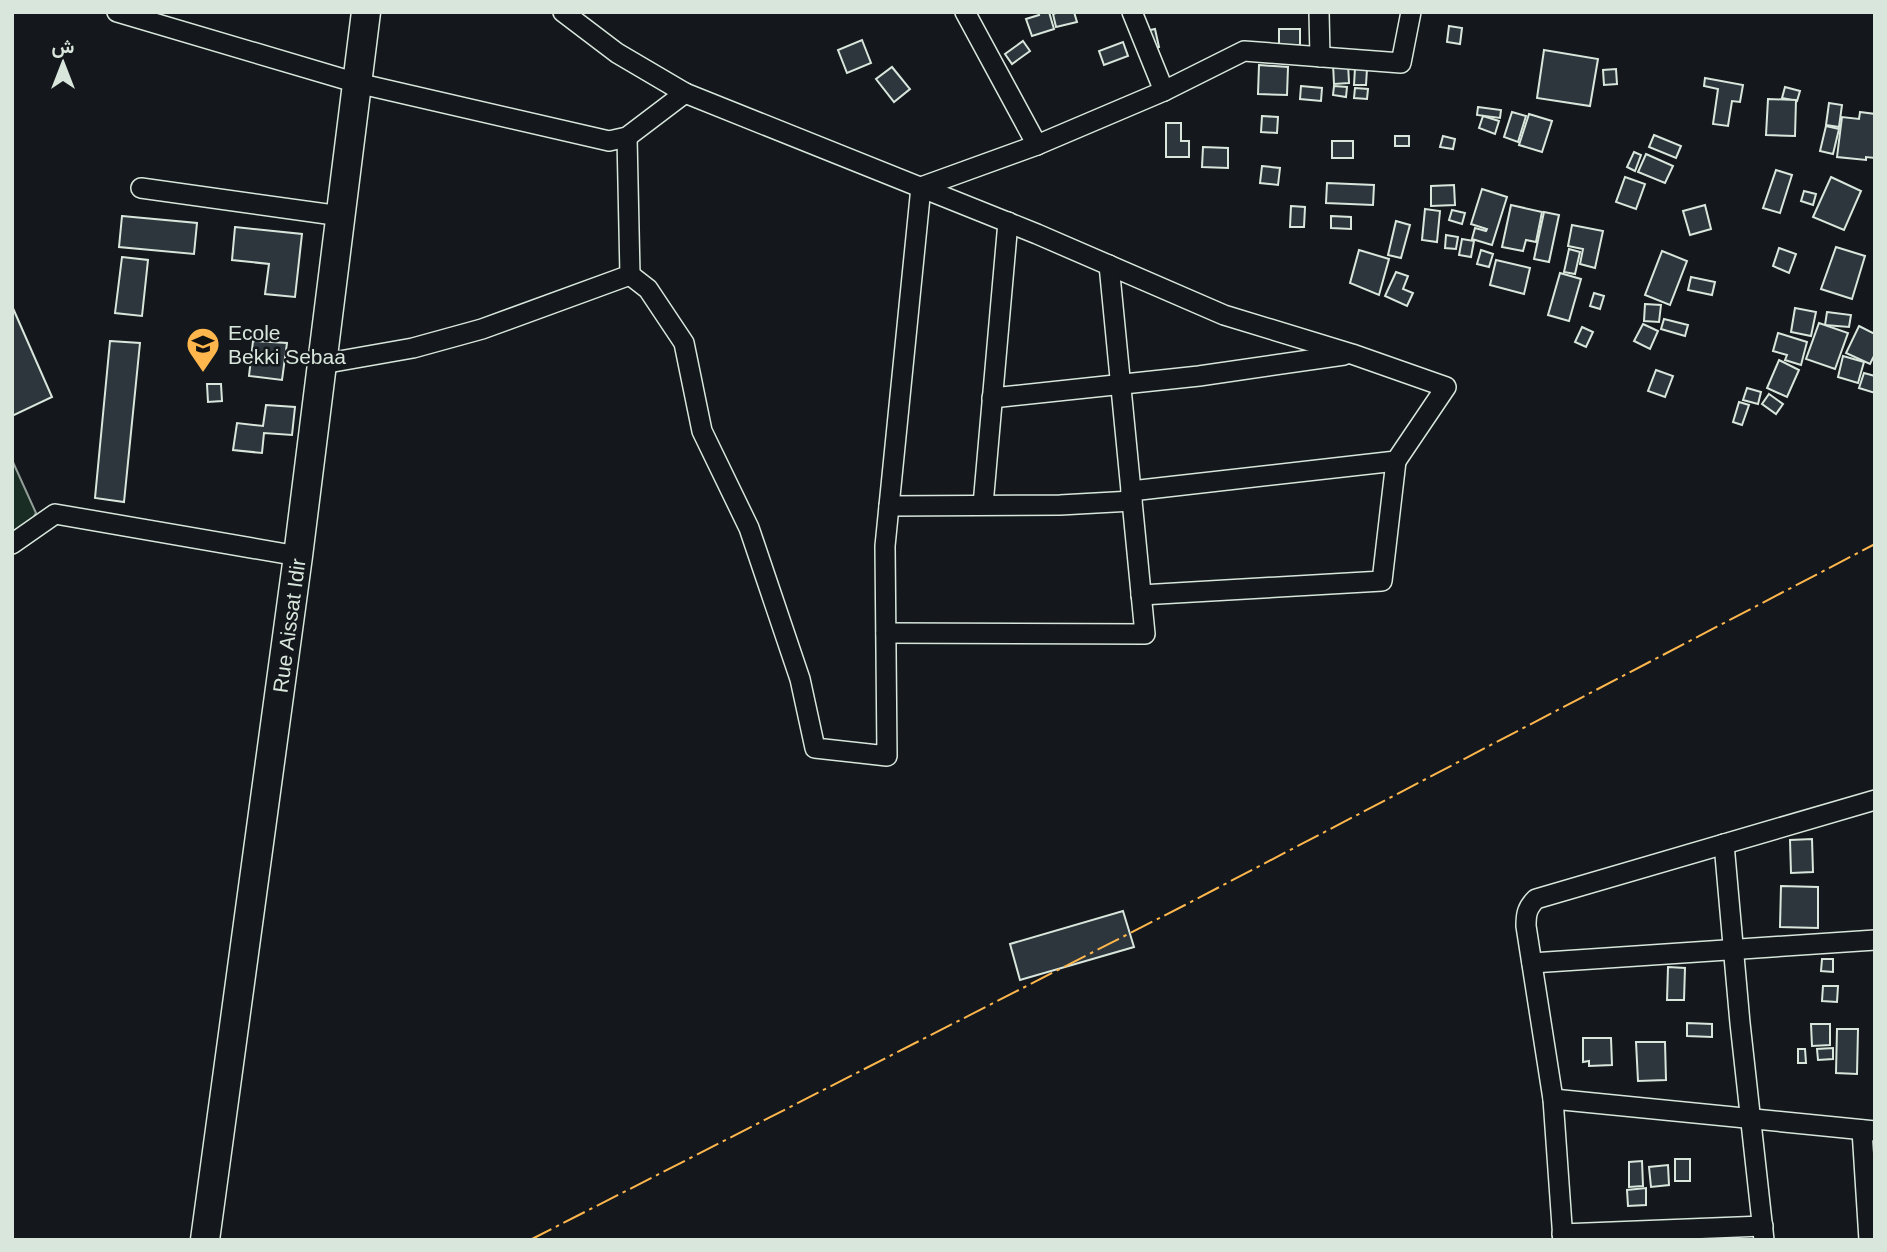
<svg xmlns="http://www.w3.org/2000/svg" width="1887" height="1252" font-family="Helvetica,Vazirmatn,sans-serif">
<rect width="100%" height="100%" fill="#14181c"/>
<polygon fill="#1a2d24" stroke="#939e99" stroke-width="2" points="12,460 36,513 29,526 12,537"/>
<g fill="#2c363c" stroke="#d8e6dc" stroke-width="2">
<polygon points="1038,12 1049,12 1054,29 1032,36 1026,19 1039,15"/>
<polygon points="1059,12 1074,12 1077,22 1056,27 1053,14"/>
<polygon points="1449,26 1462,28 1460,44 1447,42"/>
<polygon points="1155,29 1159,47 1141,52 1136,33"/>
<polygon points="1279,29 1300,29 1300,45 1279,46"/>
<polygon points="862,40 871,63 847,73 838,50"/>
<polygon points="1023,41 1030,51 1012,64 1005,54"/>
<polygon points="1123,42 1128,56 1104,65 1099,51"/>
<polygon points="1544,50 1598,59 1590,106 1537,98"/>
<polygon points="1348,63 1349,83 1334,84 1333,64"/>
<polygon points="1259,65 1288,67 1287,95 1258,94"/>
<polygon points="892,67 910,89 894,102 876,79"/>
<polygon points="1355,68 1367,69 1366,85 1354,85"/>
<polygon points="1616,69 1617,84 1604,85 1603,70"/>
<polygon points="1705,78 1743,85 1740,102 1732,101 1728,126 1713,124 1718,89 1704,86"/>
<polygon points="1301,86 1322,88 1321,101 1300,99"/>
<polygon points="1334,86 1347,87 1346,97 1333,95"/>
<polygon points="1785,87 1800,91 1797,101 1782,98"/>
<polygon points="1355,88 1368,89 1367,99 1354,98"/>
<polygon points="1768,99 1796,100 1795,136 1766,135"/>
<polygon points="1829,103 1842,105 1839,127 1826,125"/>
<polygon points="1478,107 1501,110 1500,118 1477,115"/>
<polygon points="1512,112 1526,116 1518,142 1504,137"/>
<polygon points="1860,112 1875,114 1875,158 1866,157 1866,160 1837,157 1842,117 1859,119"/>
<polygon points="1529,114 1552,121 1542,152 1519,145"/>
<polygon points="1262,116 1278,117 1277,133 1261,132"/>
<polygon points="1483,116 1499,121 1495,134 1479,128"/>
<polygon points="1166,123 1181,123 1181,141 1189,141 1189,157 1166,157"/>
<polygon points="1826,126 1839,129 1833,154 1820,151"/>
<polygon points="1654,135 1681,146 1676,158 1649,147"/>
<rect x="1395" y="136" width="14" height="10"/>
<polygon points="1443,136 1455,139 1453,149 1440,147"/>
<rect x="1332" y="141" width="21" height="17"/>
<polygon points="1203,147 1228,148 1228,168 1202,167"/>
<polygon points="1634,152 1641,155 1635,171 1627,167"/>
<polygon points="1646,154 1673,166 1665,183 1638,172"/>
<polygon points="1262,166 1280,168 1278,185 1260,183"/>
<polygon points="1776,170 1792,175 1780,213 1763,208"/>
<polygon points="1625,177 1645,184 1636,209 1616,202"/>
<polygon points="1831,177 1861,191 1844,230 1813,217"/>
<polygon points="1327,183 1374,185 1373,205 1326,203"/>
<polygon points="1454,185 1455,205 1431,206 1431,186"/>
<polygon points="1482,189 1507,197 1492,245 1472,239 1475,228 1486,231 1487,229 1471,224"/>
<polygon points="1804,191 1816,194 1813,205 1801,201"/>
<polygon points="1511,205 1542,212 1536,242 1526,240 1523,251 1502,247"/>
<polygon points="1705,205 1711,229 1690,235 1683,211"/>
<polygon points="1291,206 1305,207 1304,227 1290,227"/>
<polygon points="1425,209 1440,211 1437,242 1422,240"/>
<polygon points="1452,210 1465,213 1462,224 1449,220"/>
<polygon points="1544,212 1559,215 1549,262 1534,259"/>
<polygon points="122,216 197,223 194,254 119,247"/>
<polygon points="1331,216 1351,217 1351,229 1331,228"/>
<polygon points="1396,221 1410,225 1401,258 1388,255"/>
<polygon points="1572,225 1603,231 1595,268 1580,264 1583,249 1568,246"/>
<polygon points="235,227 302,234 295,297 265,294 269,264 232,260"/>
<polygon points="1446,235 1458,237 1456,249 1445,248"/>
<polygon points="1462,239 1474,241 1471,257 1459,255"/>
<polygon points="1836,247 1865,256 1852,299 1821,289"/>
<polygon points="1779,248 1796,254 1789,273 1773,266"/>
<polygon points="1569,249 1580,252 1575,274 1564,272"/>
<polygon points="1359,250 1389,259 1379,295 1350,283"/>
<polygon points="1481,250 1493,254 1489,267 1477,264"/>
<polygon points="1662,251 1687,261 1670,305 1645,295"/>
<polygon points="122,257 148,260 142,316 115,313"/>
<polygon points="1496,260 1530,268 1524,294 1490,285"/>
<polygon points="1396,272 1408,276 1403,289 1413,293 1407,306 1385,296"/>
<polygon points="1560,273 1581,279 1569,321 1548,315"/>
<polygon points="1691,277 1715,282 1712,295 1688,290"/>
<polygon points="1594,293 1604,296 1600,309 1590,306"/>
<polygon points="1645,304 1661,305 1659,322 1644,321"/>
<polygon points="12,306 52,397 12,416"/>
<polygon points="1795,308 1816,312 1811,336 1791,332"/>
<polygon points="1827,312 1851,315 1849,327 1825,325"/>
<polygon points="1664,319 1688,325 1685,336 1661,329"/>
<polygon points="1819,323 1848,333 1835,369 1806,359"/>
<polygon points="1643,324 1658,331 1650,349 1634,341"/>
<polygon points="1859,326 1875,334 1875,354 1870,364 1846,353"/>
<polygon points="1582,327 1593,332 1586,347 1575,342"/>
<polygon points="1778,333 1807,342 1801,365 1785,360 1787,355 1773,351"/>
<polygon points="110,341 140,343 124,502 95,498"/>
<polygon points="253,341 287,343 282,380 249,376"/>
<polygon points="1843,356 1864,362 1858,383 1838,377"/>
<polygon points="1779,360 1799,370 1787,397 1767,388"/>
<polygon points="1656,370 1673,376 1665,397 1648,391"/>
<polygon points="1864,373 1875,376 1875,393 1859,388"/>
<polygon points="207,384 221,384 222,401 208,402"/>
<polygon points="1747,388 1761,392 1758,404 1743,400"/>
<polygon points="1769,394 1783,404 1776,414 1762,404"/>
<polygon points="1739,402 1749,405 1742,425 1733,422"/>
<polygon points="266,405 295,407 292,435 264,433 262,453 233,450 237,423 263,426"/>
<polygon points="1812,839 1813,872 1791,873 1790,840"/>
<polygon points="1781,886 1818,887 1818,928 1780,927"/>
<polygon points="1123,911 1134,947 1020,980 1010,944"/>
<polygon points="1822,959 1833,959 1833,972 1821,971"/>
<polygon points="1668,967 1685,968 1684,1000 1667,1000"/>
<polygon points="1823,986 1838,986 1837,1002 1822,1001"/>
<polygon points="1687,1023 1712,1024 1712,1037 1687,1036"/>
<polygon points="1811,1024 1830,1024 1830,1045 1812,1046"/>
<polygon points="1837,1029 1858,1029 1857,1074 1836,1073"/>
<polygon points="1583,1038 1611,1038 1612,1065 1589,1066 1589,1061 1583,1062"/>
<polygon points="1636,1042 1665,1042 1666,1080 1638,1081"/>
<polygon points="1833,1048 1833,1059 1818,1060 1817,1049"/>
<polygon points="1798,1049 1805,1049 1806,1063 1798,1063"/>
<rect x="1675" y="1159" width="15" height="22"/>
<polygon points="1642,1161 1643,1186 1629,1187 1629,1162"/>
<polygon points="1668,1165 1669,1185 1651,1187 1649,1167"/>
<polygon points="1646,1188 1646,1205 1628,1206 1627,1190"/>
</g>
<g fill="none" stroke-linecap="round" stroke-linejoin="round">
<defs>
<g id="street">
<polyline points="117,12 357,83 609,141 627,137 685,93"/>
<polyline points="563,12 617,53 685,93 1037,234 1224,315 1352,354 1446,387 1396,461 1131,491"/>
<polyline points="965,12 1037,145"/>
<polyline points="1132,12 1164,91"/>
<polyline points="1319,12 1320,57"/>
<polyline points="141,188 341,216"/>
<polyline points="630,275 648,289 684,343 702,431 749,528 800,679 815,748 887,756 885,546 921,187 1037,145 1164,91 1244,51 1401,63 1411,12"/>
<polyline points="322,364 413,348 482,329 630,275 627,137"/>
<polyline points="992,398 1199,376 1344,355"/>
<polyline points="983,505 1008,222"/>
<polyline points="889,506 1060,505 1132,501"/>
<polyline points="12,544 55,514 298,556"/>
<polyline points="1141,595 1382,581 1396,461"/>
<polyline points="886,633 1145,634 1109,265"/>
<polyline points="1724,844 1740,1023 1764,1240"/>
<polyline points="1532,963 1875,940"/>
<polyline points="1553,1099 1875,1131"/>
<polyline points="1862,1130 1869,1240"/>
<polyline points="1562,1234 1763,1226"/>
<path d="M1563,1240L1553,1099L1526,926C1526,914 1527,908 1536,899L1875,800"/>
</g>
<g id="secondary">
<path id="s1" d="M205,1240L298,556L366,12"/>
</g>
</defs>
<use href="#street" stroke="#d8e6dc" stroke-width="22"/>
<use href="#secondary" stroke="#d8e6dc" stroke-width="31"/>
<use href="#street" stroke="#14181c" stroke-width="19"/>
<use href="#secondary" stroke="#14181c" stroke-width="28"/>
<polyline stroke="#ffb74d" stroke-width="2" stroke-dasharray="24 5 3.5 5" stroke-linecap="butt" points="530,1240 1185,905 1875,544"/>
</g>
<defs>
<symbol id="school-pin" viewBox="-11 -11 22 30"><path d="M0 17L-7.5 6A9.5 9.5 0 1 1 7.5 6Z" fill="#ffb74d" stroke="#14181c"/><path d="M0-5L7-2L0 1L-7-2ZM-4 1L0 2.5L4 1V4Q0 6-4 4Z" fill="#111"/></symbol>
</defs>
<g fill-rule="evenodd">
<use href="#school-pin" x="184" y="325" width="38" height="52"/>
</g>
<g text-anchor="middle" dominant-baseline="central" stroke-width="5" stroke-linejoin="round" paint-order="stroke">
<g font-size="21" fill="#d8e6dc" stroke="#14181c" text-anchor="start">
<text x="228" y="332">Ecole<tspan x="228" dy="24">Bekki Sebaa</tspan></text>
</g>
<g font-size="21" fill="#d8e6dc" stroke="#14181c">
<text stroke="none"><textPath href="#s1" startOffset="620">Rue Aissat Idir</textPath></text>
</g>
</g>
<rect width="1887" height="1252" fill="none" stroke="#d8e6dc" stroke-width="28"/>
<g transform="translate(63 63)" stroke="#14181c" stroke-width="5" paint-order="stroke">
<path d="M0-5L12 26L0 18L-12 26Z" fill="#d8e6dc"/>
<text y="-10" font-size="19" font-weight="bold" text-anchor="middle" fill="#d8e6dc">ش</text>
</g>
</svg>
